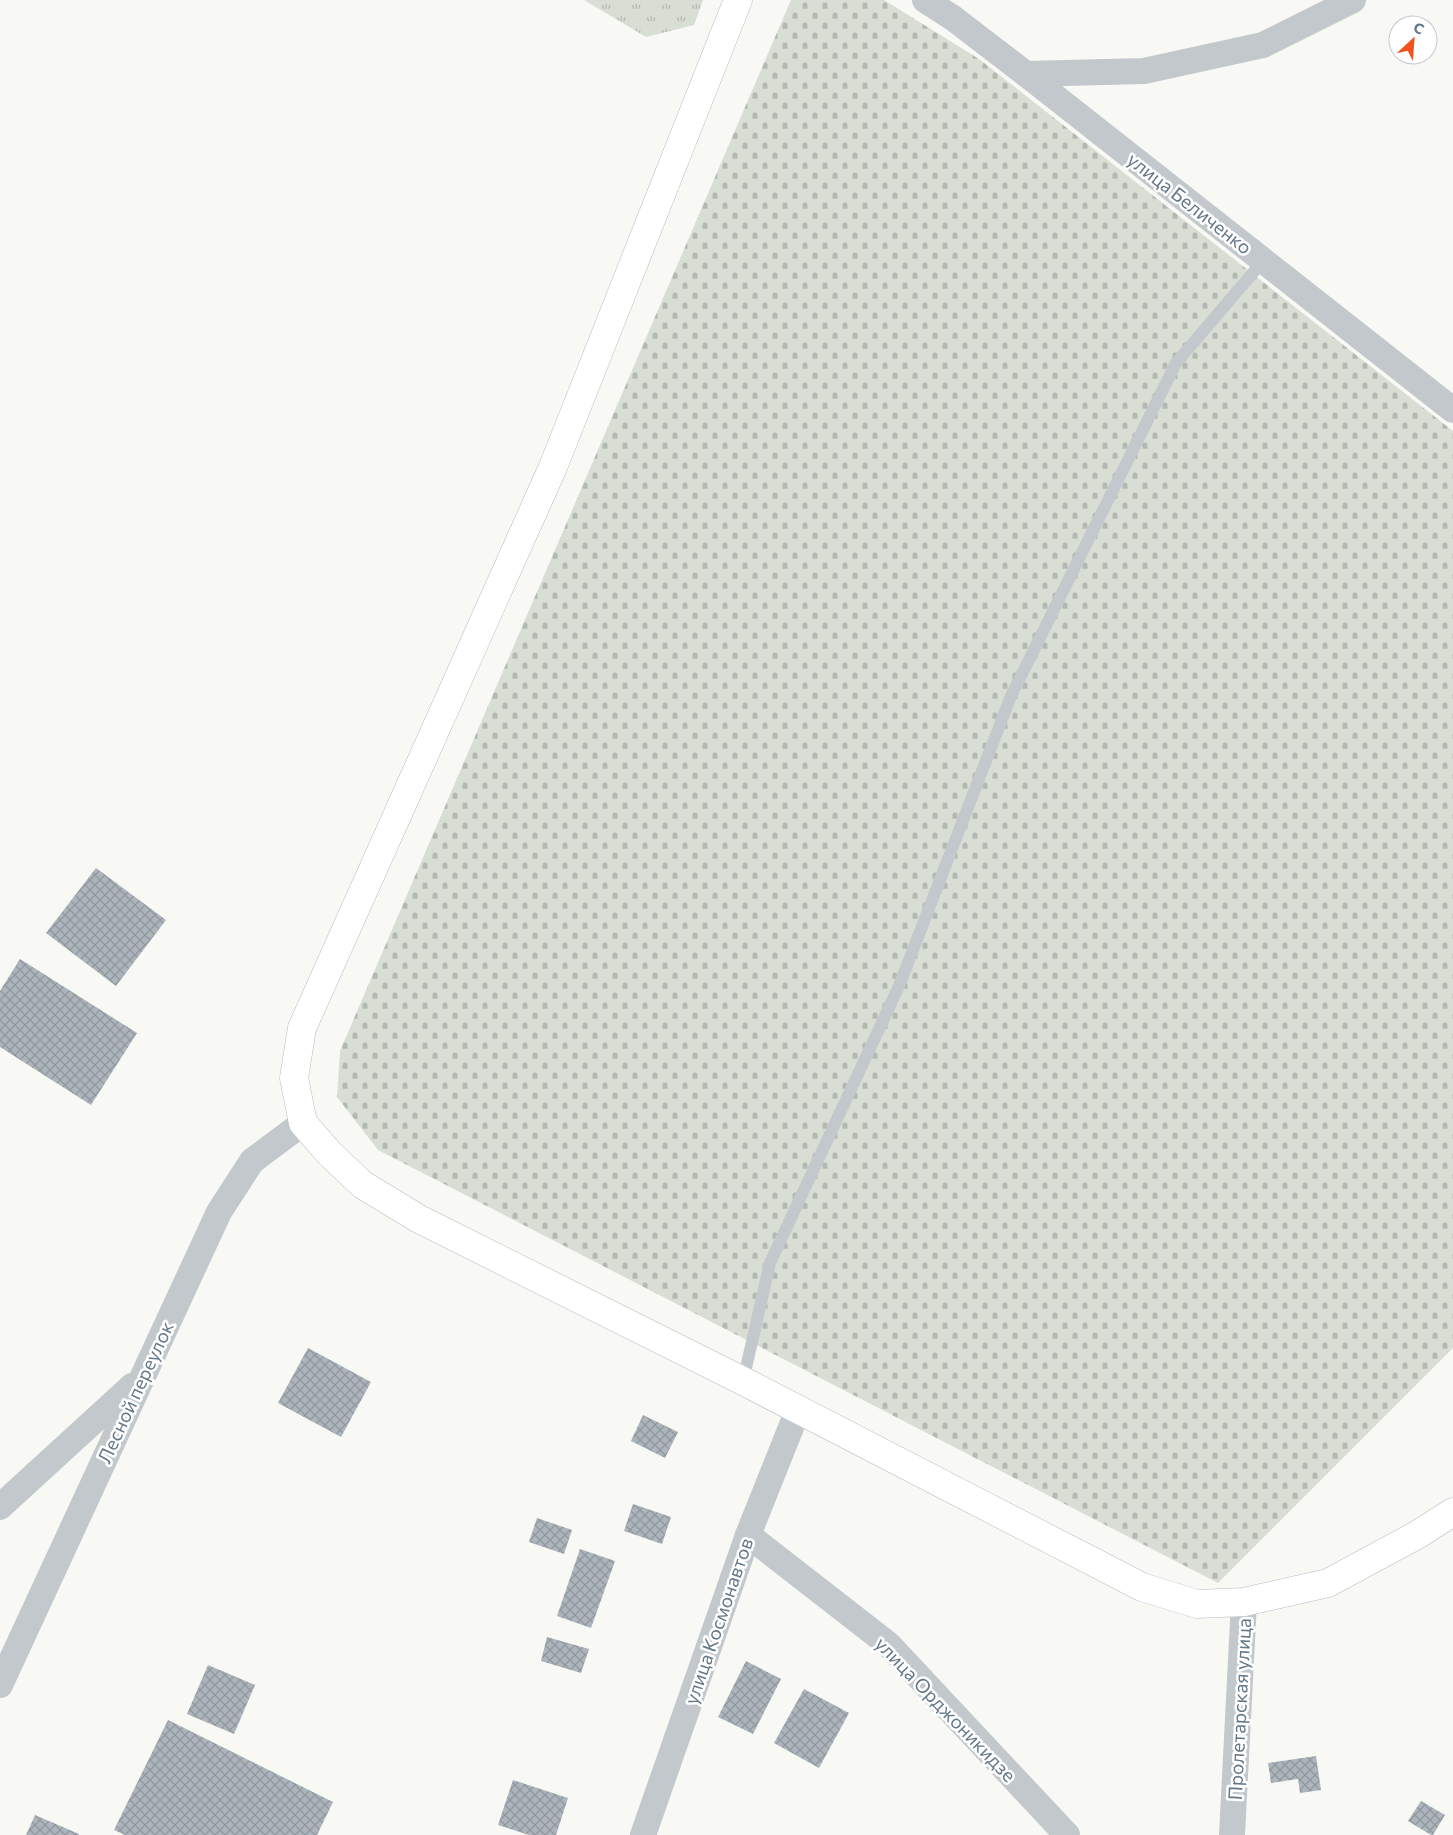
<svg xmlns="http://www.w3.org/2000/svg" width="1453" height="1835" font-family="Commissioner,sans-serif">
<defs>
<pattern id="grass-tufts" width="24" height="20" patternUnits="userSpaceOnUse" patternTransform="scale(1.25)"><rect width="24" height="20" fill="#d8ded4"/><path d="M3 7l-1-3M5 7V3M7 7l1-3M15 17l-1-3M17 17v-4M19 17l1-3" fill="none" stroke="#b3b9b2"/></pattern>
<pattern id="cemetery-stones" width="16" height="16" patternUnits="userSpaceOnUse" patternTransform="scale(1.25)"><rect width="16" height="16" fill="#d8ded4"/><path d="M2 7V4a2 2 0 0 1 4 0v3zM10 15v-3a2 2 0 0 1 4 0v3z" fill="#b3b9b2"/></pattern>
<pattern id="building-cross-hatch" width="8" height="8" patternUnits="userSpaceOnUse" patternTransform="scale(1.25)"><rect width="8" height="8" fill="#acb5bb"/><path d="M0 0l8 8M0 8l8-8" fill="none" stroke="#90989e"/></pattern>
</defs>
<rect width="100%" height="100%" fill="#f8f9f5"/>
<polygon fill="url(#grass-tufts)" points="584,0 703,0 694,25 646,37"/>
<polygon fill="url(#cemetery-stones)" points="791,0 884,0 979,59 1453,431 1453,1348 1218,1583 378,1150 337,1097 340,1051"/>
<g fill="url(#building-cross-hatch)">
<polygon points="96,868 166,920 116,986 46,933"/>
<polygon points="20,959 137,1033 91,1105 0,1047 0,991"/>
<polygon points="308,1348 371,1382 341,1437 278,1403"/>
<polygon points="643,1415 678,1432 665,1458 631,1441"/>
<polygon points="633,1504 671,1517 662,1544 624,1531"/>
<polygon points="537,1518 572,1530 564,1554 529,1542"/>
<polygon points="580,1549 615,1561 591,1628 557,1616"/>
<polygon points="547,1637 589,1649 581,1673 541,1661"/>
<polygon points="746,1661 781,1679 753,1734 718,1717"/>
<polygon points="208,1665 255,1685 234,1734 187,1714"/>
<polygon points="804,1689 849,1713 819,1768 774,1743"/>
<polygon points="168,1720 333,1802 317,1835 125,1835 114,1830"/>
<polygon points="1316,1756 1321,1790 1300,1793 1298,1779 1271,1783 1268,1763"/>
<polygon points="513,1780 568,1798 556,1835 529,1835 498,1825"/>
<polygon points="1421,1801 1445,1815 1433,1835 1431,1835 1408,1821"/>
<polygon points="35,1815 79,1834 79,1835 26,1835"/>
</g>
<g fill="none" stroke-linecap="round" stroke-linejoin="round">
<defs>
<polyline id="secondary" points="738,0 553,467 302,1028 294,1078 303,1123 330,1154 363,1185 419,1219 743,1381 1142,1587 1197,1604 1244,1602 1328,1583 1417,1535 1453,1512"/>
</defs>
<use href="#secondary" stroke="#b5bbc1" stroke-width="29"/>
<polyline stroke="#c3c8cc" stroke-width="12" points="743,1381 770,1263 899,986 1011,696 1176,363 1263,261"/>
<g stroke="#c3c8cc" stroke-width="26">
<polyline points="925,0 953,18 1026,74 1453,410"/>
<polyline points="1026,74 1144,71 1263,45 1353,0"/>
<polyline points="0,1507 132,1386"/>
<polyline points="748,1535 888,1644 1067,1835"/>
<polyline points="0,1685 219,1212 252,1161 303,1123"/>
<polyline points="643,1835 748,1535 798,1410"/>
<polyline points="1232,1835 1244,1602"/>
</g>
<use href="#secondary" stroke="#fff" stroke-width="28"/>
</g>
<g text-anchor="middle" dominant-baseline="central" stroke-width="5" stroke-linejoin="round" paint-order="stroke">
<g font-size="19" fill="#657889" stroke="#fff">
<text transform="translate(1190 203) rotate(38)">улица Беличенко</text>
<text transform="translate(135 1392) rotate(-65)">Лесной переулок</text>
<text transform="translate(718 1621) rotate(-71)">улица Космонавтов</text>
<text transform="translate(946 1709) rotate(46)">улица Орджоникидзе</text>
<text transform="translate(1239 1709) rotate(-87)">Пролетарская улица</text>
</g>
</g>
<g transform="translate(1413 40) rotate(26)"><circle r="24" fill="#ffffff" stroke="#c1c9d0"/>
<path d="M0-4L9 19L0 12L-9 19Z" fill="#f2511c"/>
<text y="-8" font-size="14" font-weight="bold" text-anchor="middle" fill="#657889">С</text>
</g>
</svg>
